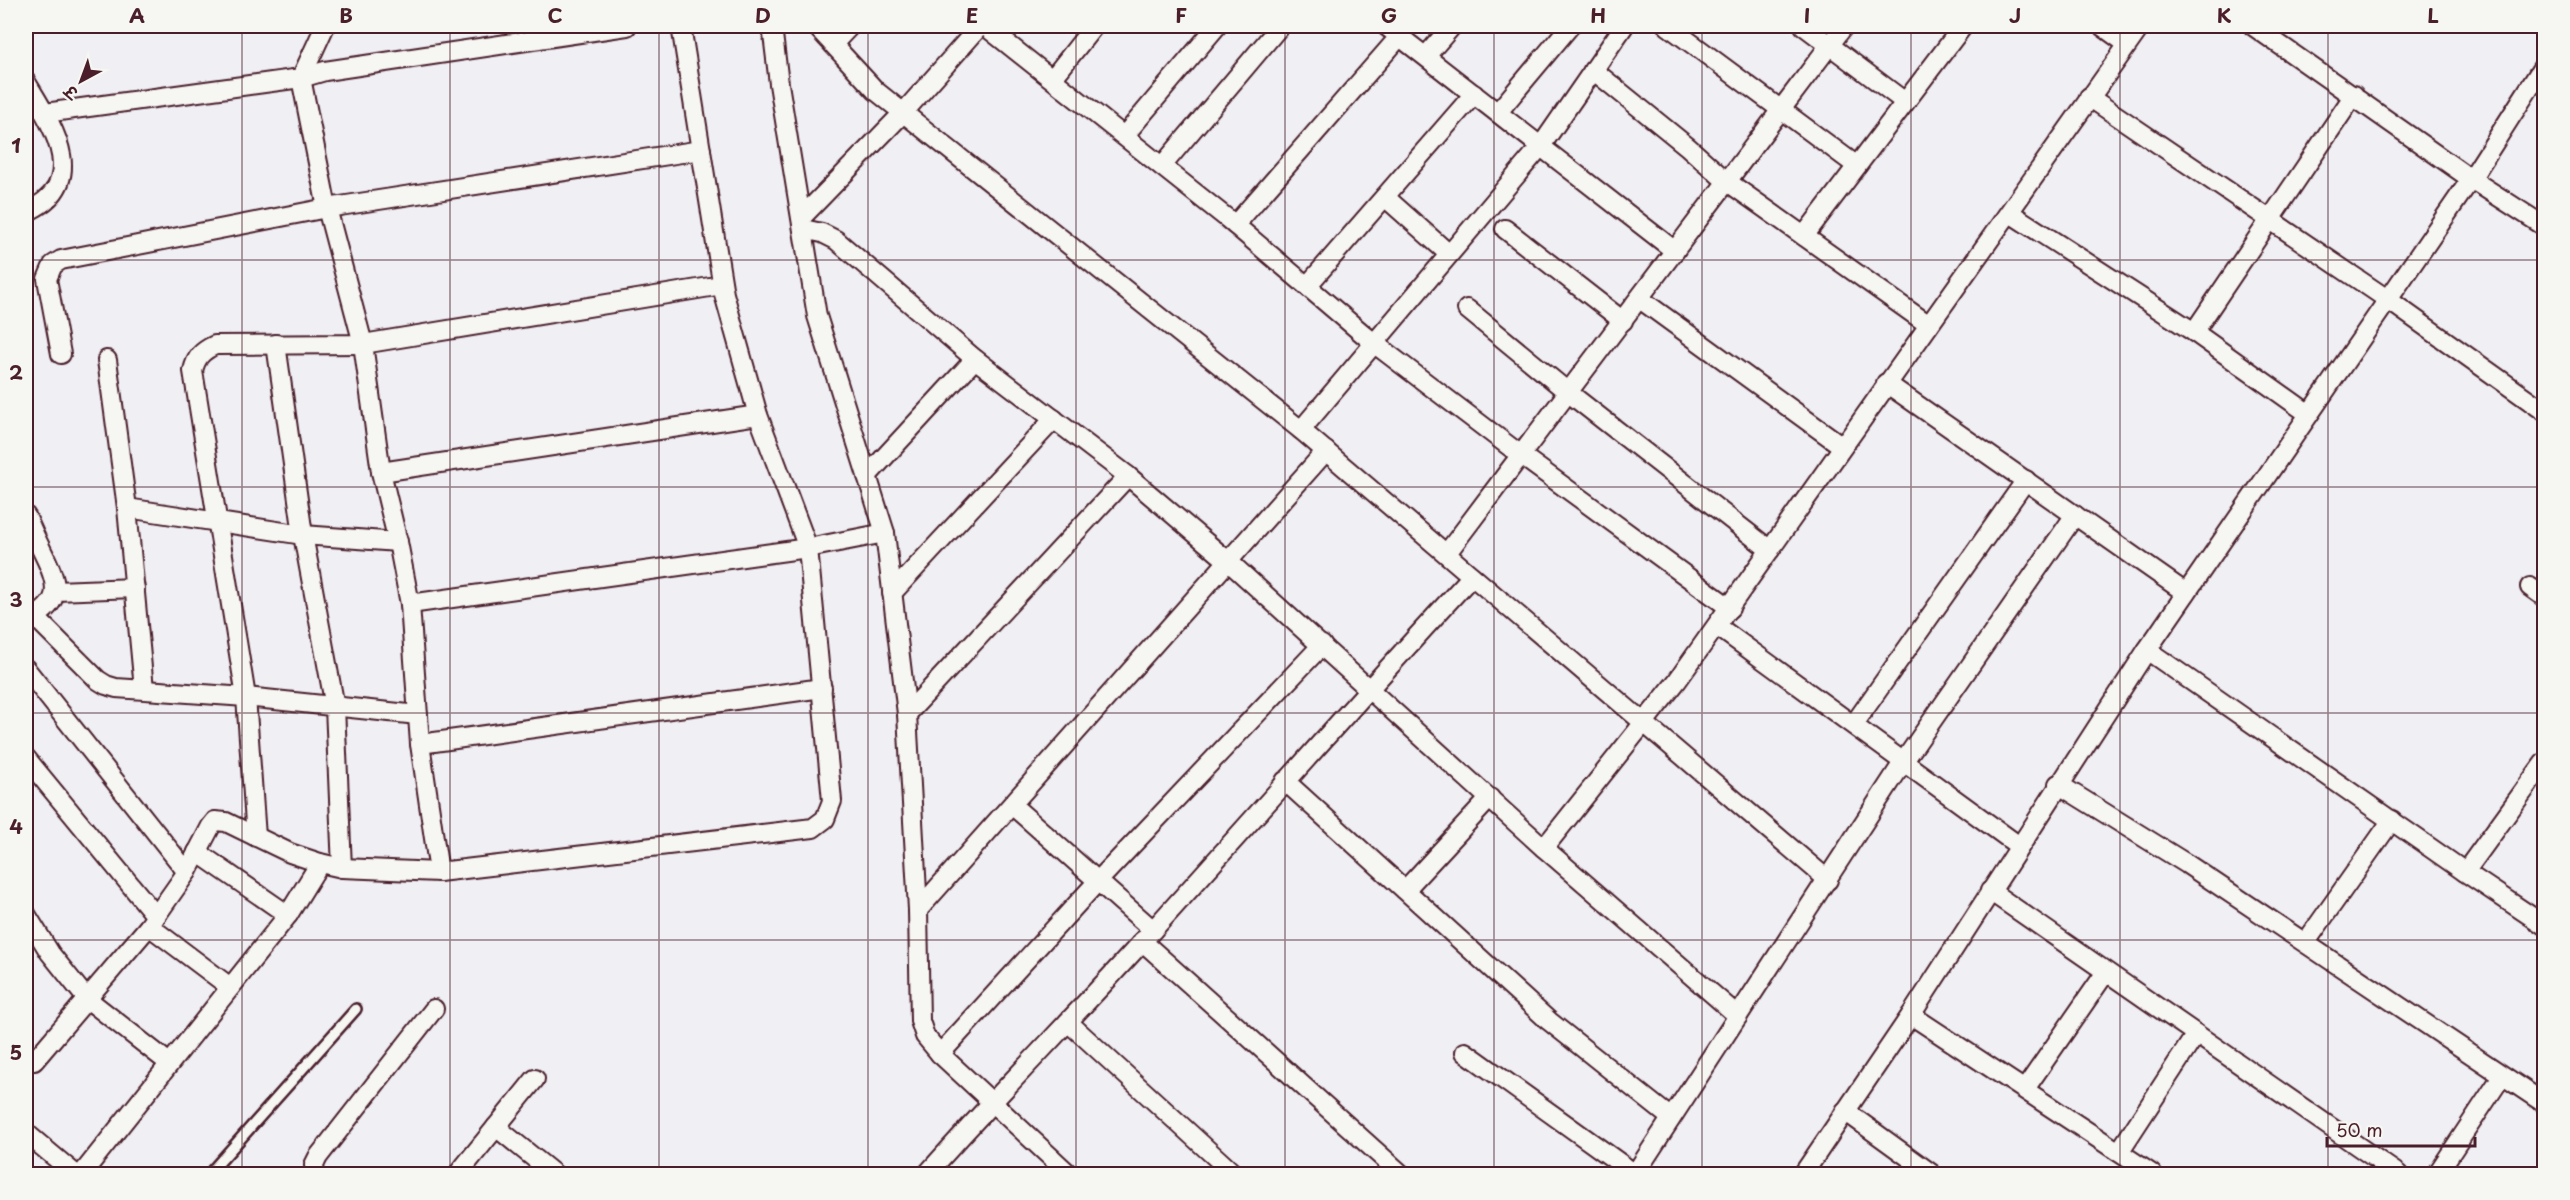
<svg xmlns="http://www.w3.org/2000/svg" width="2570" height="1200" font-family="'Playpen Sans','Playpen Sans Deva',sans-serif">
<rect width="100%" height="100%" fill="#efeff4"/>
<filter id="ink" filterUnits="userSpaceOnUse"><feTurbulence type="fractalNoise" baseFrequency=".0167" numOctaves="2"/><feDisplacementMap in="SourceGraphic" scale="12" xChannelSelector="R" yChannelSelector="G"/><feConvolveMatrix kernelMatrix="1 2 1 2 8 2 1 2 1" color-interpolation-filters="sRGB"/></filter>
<g filter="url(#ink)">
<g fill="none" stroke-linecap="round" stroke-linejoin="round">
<defs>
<polyline id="lane" points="209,1174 356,1009"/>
<g id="street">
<polyline points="325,26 301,78 327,208 363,344 381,472 398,542 410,604 420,744 439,872"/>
<polyline points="772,26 779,84 817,316 885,533 907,714 918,910 920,1021 925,1036 940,1054 1069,1174"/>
<polyline points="816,26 876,91 1301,430 1828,880"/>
<polyline points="985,26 1228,219 1375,344 1522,456 1730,608"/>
<polyline points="1386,26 1675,251"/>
<polyline points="1668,26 1857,166"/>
<polyline points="1804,26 1905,102"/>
<polyline points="2102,26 2127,44"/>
<polyline points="2253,26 2471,179 2544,226"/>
<polyline points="833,44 850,26"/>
<polyline points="1426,56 1452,26"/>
<polyline points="1593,70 1688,147 1725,180 1929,325"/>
<polyline points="1053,78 1094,26"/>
<path d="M26,82C52,125 92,183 26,212"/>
<polyline points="2089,97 2387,299 2544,411"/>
<polyline points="1498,112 1570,26"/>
<polyline points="45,113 301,78 325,71 627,26"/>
<polyline points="1124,136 1217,26"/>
<polyline points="1162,166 1280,26"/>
<polyline points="1385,197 1449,254"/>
<polyline points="2010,213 2194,332 2309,414"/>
<polyline points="802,217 903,113 980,26"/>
<polyline points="1235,225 1400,36"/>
<polyline points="803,229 822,233 836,240 975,359 1128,476 1229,562 1544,848 1738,1016"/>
<polyline points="1505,229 1623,321"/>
<polyline points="1804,236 1963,26"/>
<polyline points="1307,286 1474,94"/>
<polyline points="1640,299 1842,446"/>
<polyline points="1467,309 1569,393 1770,550"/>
<polyline points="2194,332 2354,95"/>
<polyline points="276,344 303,535 335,707 342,868"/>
<polyline points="61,354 47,279 53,265 61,260 327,208 701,150"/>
<polyline points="107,360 127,508 144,689"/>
<polyline points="1886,383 2186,593"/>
<polyline points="1301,430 1541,146 1624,26"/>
<polyline points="381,472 758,415"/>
<polyline points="867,476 975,359"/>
<polyline points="127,508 303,535 398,542"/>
<path d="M26,516C32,530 39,545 46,559C61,591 59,604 26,622"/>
<polyline points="1447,553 1844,26"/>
<polyline points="2530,587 2544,597"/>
<polyline points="56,591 135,588"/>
<polyline points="892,593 1054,419"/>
<polyline points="410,604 808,548 885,533"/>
<polyline points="35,617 98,680 106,685 116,688 246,697 418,715"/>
<polyline points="1717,626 2019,846"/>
<polyline points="2147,650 2465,872 2544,925"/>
<polyline points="26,669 187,872"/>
<polyline points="907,714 1128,476"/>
<polyline points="1854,724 2026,480"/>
<polyline points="420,744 822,688"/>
<polyline points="26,758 156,916"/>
<polyline points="1285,781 1549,1021 1671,1118"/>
<polyline points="2058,784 2187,864 2544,1103"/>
<polyline points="1012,805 1153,930"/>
<path d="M256,837L246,697L193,371C196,357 202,351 215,345L363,344L722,285"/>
<polyline points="1544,848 1677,681 2141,26"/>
<polyline points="197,852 288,915"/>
<polyline points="2465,872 2544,763"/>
<polyline points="1405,890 1490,798"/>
<polyline points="1990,891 2398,1174"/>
<polyline points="918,910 1326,451"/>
<polyline points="26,914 50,953 86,998 169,1063"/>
<polyline points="149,926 230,987"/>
<polyline points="1142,941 1401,1174"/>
<polyline points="2306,942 2392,820"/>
<polyline points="1911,1015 2152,1174"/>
<polyline points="1068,1022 1234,1174"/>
<polyline points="1465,1052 1635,1174"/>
<polyline points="940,1054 1098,881 1322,645"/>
<polyline points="34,1061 149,926 187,872 211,826 215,821 226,822 290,853 320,863 342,868 439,872 813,828 825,819 832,801 808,548 758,415 724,294 681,26"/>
<polyline points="2025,1089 2106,972"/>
<polyline points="1845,1111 1932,1174"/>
<polyline points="496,1127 554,1174"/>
<polyline points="26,1133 75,1174"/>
<polyline points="2119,1152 2196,1034"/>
<polyline points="82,1174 288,915 320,863"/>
<polyline points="315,1174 314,1165 318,1157 434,1009"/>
<polyline points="458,1174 535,1079"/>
<path d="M927,1174C997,1095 1072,1019 1143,941C1253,820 1361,696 1472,576"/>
<polyline points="1635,1174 1904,761 2075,515"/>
<polyline points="1803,1174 1911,1015 2147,650 2471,179 2544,65"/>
<polyline points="2437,1174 2502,1076"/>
</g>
</defs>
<use href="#lane" stroke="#4a1f2b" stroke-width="14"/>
<use href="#street" stroke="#4a1f2b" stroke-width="22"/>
<use href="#lane" stroke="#f6f6f2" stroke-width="9"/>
<use href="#street" stroke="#f6f6f2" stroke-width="18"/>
</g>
</g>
<path fill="none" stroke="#4a1f2b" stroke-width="1.5" stroke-opacity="0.55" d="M242,26V1174M450,26V1174M659,26V1174M868,26V1174M1076,26V1174M1285,26V1174M1494,26V1174M1702,26V1174M1911,26V1174M2120,26V1174M2328,26V1174M26,260H2544M26,487H2544M26,713H2544M26,940H2544"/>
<rect width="2570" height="1200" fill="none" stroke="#f6f6f2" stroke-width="66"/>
<g transform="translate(81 81) rotate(221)" stroke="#f6f6f2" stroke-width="4.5" paint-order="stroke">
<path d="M0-4.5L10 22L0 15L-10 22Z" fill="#4a1f2b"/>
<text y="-9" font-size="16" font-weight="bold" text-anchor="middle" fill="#4a1f2b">उ</text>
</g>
<path d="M2327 1137v9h148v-9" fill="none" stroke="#4a1f2b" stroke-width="3"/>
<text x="2336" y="1137" font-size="18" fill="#4a1f2b" stroke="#f6f6f2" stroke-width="4.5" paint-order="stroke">50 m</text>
<rect x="33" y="33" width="2504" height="1134" fill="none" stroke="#4a1f2b" stroke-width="2"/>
<g font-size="20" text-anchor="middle" font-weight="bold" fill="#4a1f2b">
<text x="137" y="23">A</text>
<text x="346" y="23">B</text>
<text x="555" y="23">C</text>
<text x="763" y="23">D</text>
<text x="972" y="23">E</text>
<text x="1181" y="23">F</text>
<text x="1389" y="23">G</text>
<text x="1598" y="23">H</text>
<text x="1807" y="23">I</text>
<text x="2015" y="23">J</text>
<text x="2224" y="23">K</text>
<text x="2433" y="23">L</text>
<text x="16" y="153">1</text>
<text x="16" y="380">2</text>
<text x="16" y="607">3</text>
<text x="16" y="834">4</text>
<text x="16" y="1060">5</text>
</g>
</svg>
